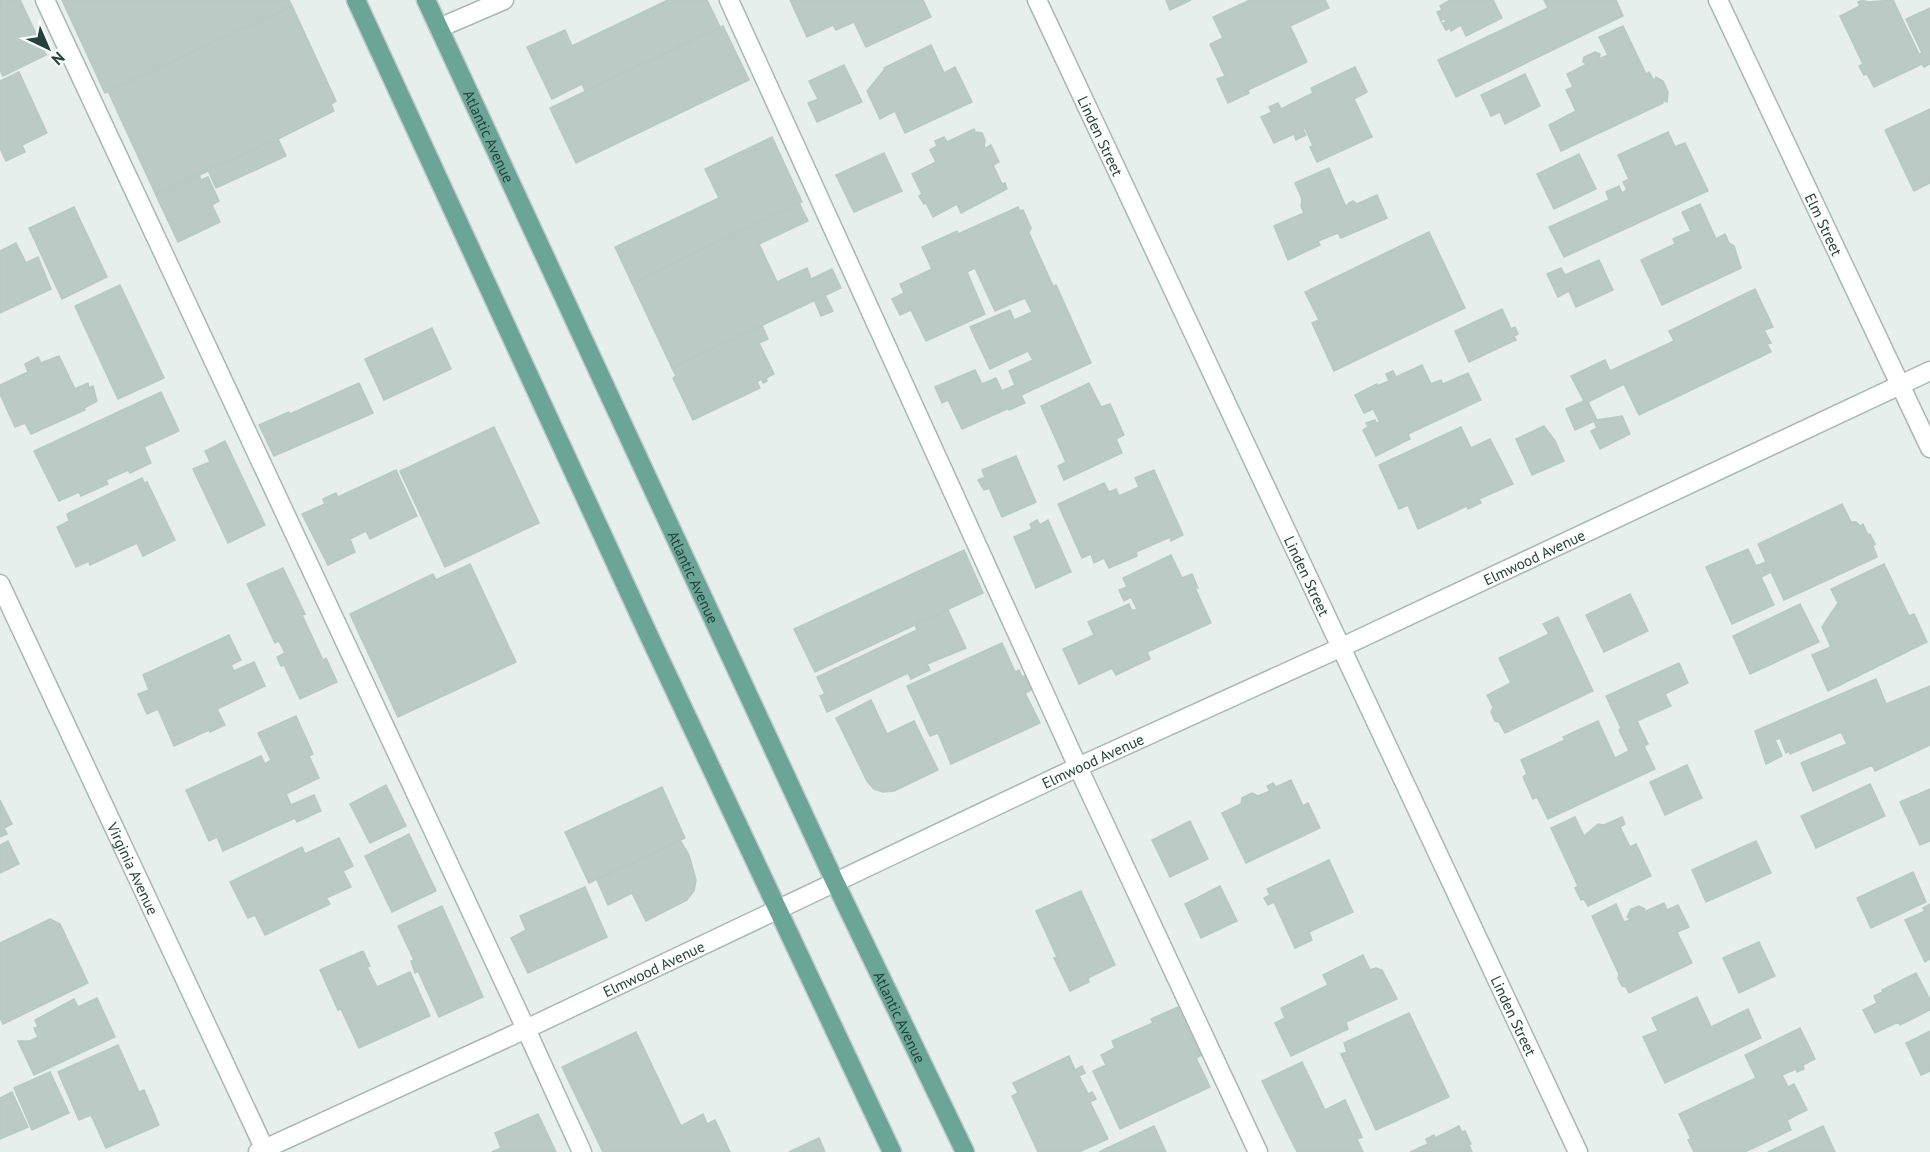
<svg xmlns="http://www.w3.org/2000/svg" width="1930" height="1152" font-family="'PT Sans',sans-serif">
<rect width="100%" height="100%" fill="#e6efeb"/>
<g fill="#bbcac4" stroke="#b8c9c2" stroke-width="1.5">
<polygon points="0,0 20,0 46,55 3,76 0,70"/>
<polygon points="62,0 289,0 292,6 105,93"/>
<polygon points="668,0 707,0 720,27 585,91 582,84 552,99 527,47 565,30 572,46"/>
<polygon points="790,0 923,0 931,17 866,47 854,22 836,30 833,25 807,37"/>
<polygon points="1166,0 1191,0 1170,10"/>
<polygon points="1250,0 1325,0 1329,8 1290,26 1307,62 1248,90 1249,93 1228,103 1217,79 1225,76 1210,44 1223,38 1213,17"/>
<polygon points="1493,0 1502,18 1466,36 1461,25 1451,31 1450,28 1446,30 1442,23 1446,22 1444,18 1441,21 1437,12 1442,10 1440,6 1450,0"/>
<polygon points="1544,0 1616,0 1623,16 1456,97 1438,60 1548,8"/>
<polygon points="1862,0 1868,2 1893,0 1919,54 1922,53 1906,19 1930,8 1930,64 1924,67 1922,64 1874,87 1867,74 1864,75 1859,66 1863,64 1840,16 1860,6 1858,2"/>
<polygon points="292,6 336,101 331,104 334,111 278,139 156,195 108,91"/>
<polygon points="723,26 749,80 576,163 550,108"/>
<polygon points="1623,26 1646,74 1649,72 1654,81 1656,77 1663,81 1668,92 1667,102 1662,100 1663,103 1561,151 1549,125 1576,111 1566,90 1573,87 1567,74 1587,64 1583,62 1584,57 1595,52 1600,54 1599,59 1608,55 1599,37"/>
<polygon points="931,45 944,73 955,67 972,102 905,133 895,111 880,119 867,91 885,69 884,68"/>
<polygon points="844,65 862,102 817,122 808,103 818,99 809,81"/>
<polygon points="1355,67 1367,92 1354,99 1372,137 1317,162 1310,147 1313,146 1305,128 1303,130 1306,135 1296,140 1294,134 1274,143 1261,117 1272,112 1269,107 1278,103 1281,109 1313,93 1311,88"/>
<polygon points="19,72 47,133 22,145 25,152 6,161 0,148 0,81"/>
<polygon points="1525,74 1540,106 1505,124 1500,112 1491,116 1481,95"/>
<polygon points="1930,109 1930,183 1914,191 1885,130"/>
<polygon points="974,129 975,132 982,133 985,140 984,149 991,145 999,162 993,165 1002,184 1005,183 1007,189 961,213 957,204 933,217 926,203 924,204 919,196 922,194 912,174 936,162 930,150 937,146 935,141 944,137 947,142"/>
<polygon points="1668,132 1675,147 1685,143 1708,191 1564,257 1549,227 1609,200 1606,192 1619,186 1622,193 1627,190 1623,182 1629,179 1618,155"/>
<polygon points="772,137 802,202 632,283 615,247 719,198 705,169"/>
<polygon points="278,139 286,156 216,188 208,170"/>
<polygon points="884,153 902,191 854,212 836,175"/>
<polygon points="1579,154 1596,189 1554,209 1537,174"/>
<polygon points="1329,168 1346,207 1349,203 1353,201 1357,204 1377,195 1387,218 1341,238 1338,233 1318,241 1320,245 1288,260 1274,226 1304,213 1301,206 1302,199 1295,183"/>
<polygon points="199,174 201,180 208,177 219,201 212,205 220,222 178,242 156,195"/>
<polygon points="799,203 808,221 759,244 777,282 807,268 811,279 832,269 841,288 672,368 632,283"/>
<polygon points="1700,204 1716,239 1725,234 1729,243 1734,246 1741,268 1662,305 1641,260 1675,244 1673,239 1691,231 1682,212"/>
<polygon points="74,207 107,277 62,299 29,228"/>
<polygon points="1018,207 1020,211 1023,210 1031,228 1029,233 1053,286 1056,285 1091,363 1021,395 1025,403 1009,410 1009,408 962,429 948,400 942,403 935,387 975,370 982,384 996,378 1002,391 1015,385 1009,371 1033,360 1028,351 990,369 970,327 1010,310 1014,320 1032,312 1025,298 995,311 975,268 967,272 985,314 926,341 911,310 900,315 892,299 904,293 900,284 932,269 922,247 957,231 958,234"/>
<polygon points="1429,232 1465,308 1334,371 1312,323 1319,320 1305,292"/>
<polygon points="16,243 26,263 38,257 51,289 0,313 0,251"/>
<polygon points="1599,260 1613,290 1576,307 1569,291 1558,297 1547,274 1561,268 1565,275"/>
<polygon points="120,285 164,378 118,399 75,306"/>
<polygon points="1755,289 1773,327 1764,330 1771,343 1767,344 1771,352 1639,415 1624,384 1588,402 1597,420 1622,416 1630,434 1600,449 1591,431 1597,428 1594,421 1575,430 1566,409 1584,401 1571,376 1605,360 1610,371 1674,341 1669,331"/>
<polygon points="825,295 833,311 821,316 814,300"/>
<polygon points="1502,309 1511,329 1515,327 1518,334 1514,336 1516,340 1469,362 1455,331"/>
<polygon points="762,325 768,339 759,343 774,374 766,378 767,381 763,383 761,379 757,382 760,388 693,420 673,378 676,376 672,368"/>
<polygon points="432,328 451,369 384,400 365,359"/>
<polygon points="59,356 75,389 88,383 89,388 93,386 97,401 84,408 85,410 31,434 25,423 15,427 0,394 0,385 28,372 25,364 38,357 41,363"/>
<polygon points="1422,365 1431,384 1441,380 1443,384 1468,373 1481,400 1408,434 1410,439 1376,456 1363,430 1368,427 1366,423 1375,420 1376,423 1380,422 1373,409 1364,413 1355,395 1377,384 1377,386 1389,381 1386,374 1393,371 1396,377"/>
<polygon points="359,383 373,413 274,456 259,425 289,412 290,414"/>
<polygon points="1089,383 1101,407 1110,404 1124,435 1116,439 1122,453 1064,480 1058,466 1066,462 1041,406"/>
<polygon points="161,392 179,431 144,447 151,463 130,473 128,470 106,480 108,484 81,496 79,492 59,501 34,451"/>
<polygon points="1544,426 1555,441 1564,461 1532,475 1516,439"/>
<polygon points="494,427 539,523 445,567 400,471"/>
<polygon points="1461,427 1471,448 1490,439 1513,484 1479,499 1481,503 1468,509 1467,506 1418,529 1408,505 1399,509 1379,465"/>
<polygon points="225,441 265,525 228,543 193,469 210,462 205,451"/>
<polygon points="1016,456 1036,502 1002,517 989,488 984,490 978,480 985,477 982,470"/>
<polygon points="396,470 417,516 370,539 366,531 350,539 355,552 328,565 302,514 325,504 323,499 336,493 338,497"/>
<polygon points="1154,470 1183,535 1171,541 1170,537 1136,552 1137,556 1109,568 1104,558 1094,563 1091,554 1082,558 1058,504 1104,483 1109,492 1116,489 1119,496 1139,487 1135,478"/>
<polygon points="142,478 145,484 147,482 175,540 143,556 137,543 90,565 89,561 76,567 57,527 69,521 67,514"/>
<polygon points="1842,504 1851,522 1856,522 1860,526 1863,524 1868,535 1870,534 1875,544 1873,546 1877,557 1784,600 1771,572 1761,577 1774,605 1732,624 1706,567 1748,549 1756,566 1766,562 1758,544"/>
<polygon points="1037,520 1040,525 1048,520 1071,572 1036,588 1014,537 1032,529 1030,524"/>
<polygon points="964,550 983,593 815,672 794,629"/>
<polygon points="1171,555 1182,578 1192,574 1198,588 1195,588 1211,623 1147,652 1150,659 1116,675 1112,668 1079,684 1063,649 1094,635 1088,622 1129,604 1132,611 1137,609 1131,597 1124,601 1119,590 1127,587 1123,578"/>
<polygon points="470,564 516,662 398,717 350,614 433,574 436,580"/>
<polygon points="1884,564 1909,616 1914,614 1927,642 1828,691 1812,655 1831,647 1822,627 1838,603 1831,589"/>
<polygon points="283,568 305,614 302,615 323,660 326,658 337,682 300,699 284,665 281,666 277,657 285,653 279,641 275,643 247,584"/>
<polygon points="1630,594 1648,631 1604,652 1586,615"/>
<polygon points="1800,604 1819,642 1750,674 1733,636"/>
<polygon points="948,610 966,648 927,664 930,670 911,679 908,673 827,712 820,696 825,694 817,677 917,630 915,625"/>
<polygon points="1558,617 1593,691 1505,733 1499,722 1495,721 1491,712 1493,707 1487,695 1511,683 1499,658 1549,634 1543,624"/>
<polygon points="229,635 241,660 231,665 234,671 254,662 265,686 217,709 225,725 210,732 209,730 174,746 158,709 147,714 138,694 149,690 143,675"/>
<polygon points="1002,643 1015,672 1019,670 1022,677 1026,675 1033,689 1025,693 1040,723 951,764 938,733 930,736 907,686"/>
<polygon points="1679,663 1688,683 1665,694 1671,706 1637,721 1648,744 1644,746 1655,769 1548,819 1537,797 1533,799 1523,777 1527,774 1521,760 1565,740 1563,737 1598,721 1615,758 1629,751 1619,730 1621,728 1606,696"/>
<polygon points="1876,679 1886,704 1930,686 1930,745 1875,771 1872,765 1813,791 1801,763 1847,744 1841,732 1790,754 1789,751 1786,753 1780,738 1775,740 1782,756 1766,764 1755,731"/>
<polygon points="871,700 887,734 914,721 938,770 894,791 883,792 874,789 867,781 836,718"/>
<polygon points="296,716 313,754 309,756 319,778 286,794 291,805 314,795 321,811 297,822 295,818 223,851 217,837 209,841 186,790 261,756 265,764 271,760 258,733"/>
<polygon points="1687,765 1702,798 1665,815 1650,782"/>
<polygon points="1291,780 1303,806 1308,803 1320,828 1246,863 1222,813 1241,804 1242,798 1252,793 1258,796 1270,791 1267,786 1273,783 1276,787"/>
<polygon points="1870,784 1885,816 1816,848 1801,816"/>
<polygon points="386,785 406,826 370,843 350,804"/>
<polygon points="662,787 685,838 589,883 565,832"/>
<polygon points="1930,789 1930,841 1920,845 1900,802"/>
<polygon points="0,800 12,824 4,828 7,834 0,837"/>
<polygon points="1575,817 1584,836 1598,824 1604,825 1622,817 1625,824 1620,827 1630,847 1636,844 1651,876 1588,906 1584,899 1581,900 1575,888 1578,886 1551,828"/>
<polygon points="1190,821 1208,859 1170,877 1152,840"/>
<polygon points="409,834 436,891 392,912 365,856"/>
<polygon points="339,838 353,866 343,871 351,887 326,898 330,904 265,935 255,915 248,918 230,882 302,847 305,854"/>
<polygon points="680,840 689,855 696,880 694,891 687,900 646,921 632,893 608,905 597,880"/>
<polygon points="8,841 19,864 0,873 0,845"/>
<polygon points="1756,841 1771,873 1706,902 1692,870"/>
<polygon points="1329,860 1353,912 1309,932 1312,940 1295,948 1274,902 1268,905 1264,898 1270,895 1267,889"/>
<polygon points="1913,872 1926,902 1871,928 1857,898"/>
<polygon points="1220,886 1237,921 1201,938 1185,904"/>
<polygon points="585,887 607,937 528,973 511,938 526,930 520,916"/>
<polygon points="1081,891 1115,965 1088,978 1089,982 1070,991 1054,958 1057,957 1036,911"/>
<polygon points="1664,903 1667,910 1678,905 1689,927 1677,932 1692,963 1629,993 1626,987 1622,986 1618,978 1619,974 1592,916 1616,904 1624,922 1632,919 1627,917 1631,909 1639,906 1645,909 1642,913"/>
<polygon points="1930,904 1930,959 1925,962 1905,920 1925,911 1923,908"/>
<polygon points="442,906 483,997 439,1017 418,971 415,973 411,961 414,960 398,926"/>
<polygon points="50,919 60,924 88,983 3,1024 0,1018 0,943"/>
<polygon points="1759,942 1775,976 1739,993 1723,958"/>
<polygon points="363,951 370,966 367,967 377,987 410,972 430,1016 359,1048 341,1009 338,1010 320,970"/>
<polygon points="1363,955 1370,970 1376,968 1382,970 1397,999 1346,1022 1348,1029 1291,1056 1275,1023 1285,1018 1281,1008 1328,985 1323,975"/>
<polygon points="1916,973 1930,1000 1930,1010 1900,1025 1898,1022 1875,1033 1863,1010 1877,1003 1874,996 1883,992 1882,990"/>
<polygon points="1697,997 1711,1027 1748,1009 1761,1038 1665,1083 1643,1037 1658,1031 1652,1018"/>
<polygon points="97,998 115,1037 34,1075 18,1041 30,1041 38,1037 34,1028 38,1027 35,1020 74,999 78,1007"/>
<polygon points="1178,1007 1193,1039 1196,1038 1204,1054 1196,1058 1210,1087 1120,1129 1093,1071 1106,1065 1101,1055 1115,1048 1112,1041 1153,1023 1151,1019"/>
<polygon points="1409,1013 1449,1097 1376,1130 1341,1054 1347,1052 1344,1043"/>
<polygon points="1800,1028 1815,1059 1803,1065 1804,1069 1797,1072 1796,1069 1782,1075 1788,1087 1794,1084 1807,1110 1787,1120 1791,1130 1745,1152 1694,1152 1688,1140 1691,1139 1679,1114 1756,1078 1745,1055"/>
<polygon points="1930,1031 1930,1071 1921,1075 1906,1043"/>
<polygon points="636,1032 681,1126 703,1114 707,1124 715,1120 730,1152 603,1152 562,1067"/>
<polygon points="118,1045 139,1092 144,1090 159,1125 106,1148 91,1115 79,1120 58,1072"/>
<polygon points="1069,1056 1075,1070 1082,1066 1085,1073 1079,1076 1088,1094 1092,1092 1096,1099 1090,1102 1108,1139 1079,1152 1038,1152 1012,1096 1018,1093 1013,1083"/>
<polygon points="1302,1062 1325,1110 1345,1100 1362,1137 1357,1139 1363,1152 1297,1152 1262,1081"/>
<polygon points="50,1072 69,1113 32,1130 14,1088"/>
<polygon points="12,1092 28,1127 0,1139 0,1098"/>
<polygon points="538,1114 556,1152 492,1152 501,1148 495,1133"/>
<polygon points="1154,1126 1166,1152 1099,1152"/>
<polygon points="1459,1126 1462,1132 1465,1131 1471,1144 1469,1145 1472,1152 1410,1152 1428,1144 1426,1139 1434,1135 1435,1138"/>
<polygon points="1823,1126 1835,1152 1768,1152"/>
<polygon points="819,1138 825,1152 789,1152"/>
</g>
<g fill="none" stroke-linecap="round" stroke-linejoin="round">
<defs>
<g id="minor">
<polyline points="45,0 526,1029 582,1152"/>
<polyline points="729,0 1078,767 1258,1152"/>
<path id="s1" d="M1037,0L1578,1152"/>
<path id="s2" d="M1718,0L1930,448"/>
<polyline points="439,28 504,0"/>
<path id="s3" d="M0,584L266,1152"/>
<path id="s4" d="M258,1152L526,1029L1078,767L1342,647L1930,371"/>
</g>
<g id="major">
<polyline points="356,0 650,638 892,1152"/>
<path id="s5" d="M426,0L835,882L965,1152"/>
</g>
</defs>
<use href="#minor" stroke="#a8b8b2" stroke-width="21"/>
<use href="#major" stroke="#c2cac8" stroke-width="21"/>
<use href="#minor" stroke="#fff" stroke-width="18"/>
<use href="#major" stroke="#6aa596" stroke-width="18"/>
</g>
<g text-anchor="middle" dominant-baseline="central" stroke-width="6" stroke-linejoin="round" paint-order="stroke">
<g font-size="15" fill="#24423a" stroke="#f7fbf9">
<text stroke="none"><textPath href="#s5" startOffset="150">Atlantic Avenue</textPath></text>
<text stroke="none"><textPath href="#s1" startOffset="150">Linden Street</textPath></text>
<text stroke="none"><textPath href="#s2" startOffset="248">Elm Street</textPath></text>
<text stroke="none"><textPath href="#s4" startOffset="1408">Elmwood Avenue</textPath></text>
<text stroke="none"><textPath href="#s1" startOffset="636">Linden Street</textPath></text>
<text stroke="none"><textPath href="#s5" startOffset="636">Atlantic Avenue</textPath></text>
<text stroke="none"><textPath href="#s4" startOffset="922">Elmwood Avenue</textPath></text>
<text stroke="none"><textPath href="#s3" startOffset="314">Virginia Avenue</textPath></text>
<text stroke="none"><textPath href="#s4" startOffset="436">Elmwood Avenue</textPath></text>
<text stroke="none"><textPath href="#s1" startOffset="1122">Linden Street</textPath></text>
<text stroke="none"><textPath href="#s5" startOffset="1122">Atlantic Avenue</textPath></text>
</g>
</g>
<g transform="translate(48 48) rotate(136)" stroke="#f7fbf9" stroke-width="4.5" paint-order="stroke">
<path d="M0-4.5L10 22L0 15L-10 22Z" fill="#24423a"/>
<text y="-9" font-size="16" font-weight="bold" text-anchor="middle" fill="#24423a">N</text>
</g>
</svg>
